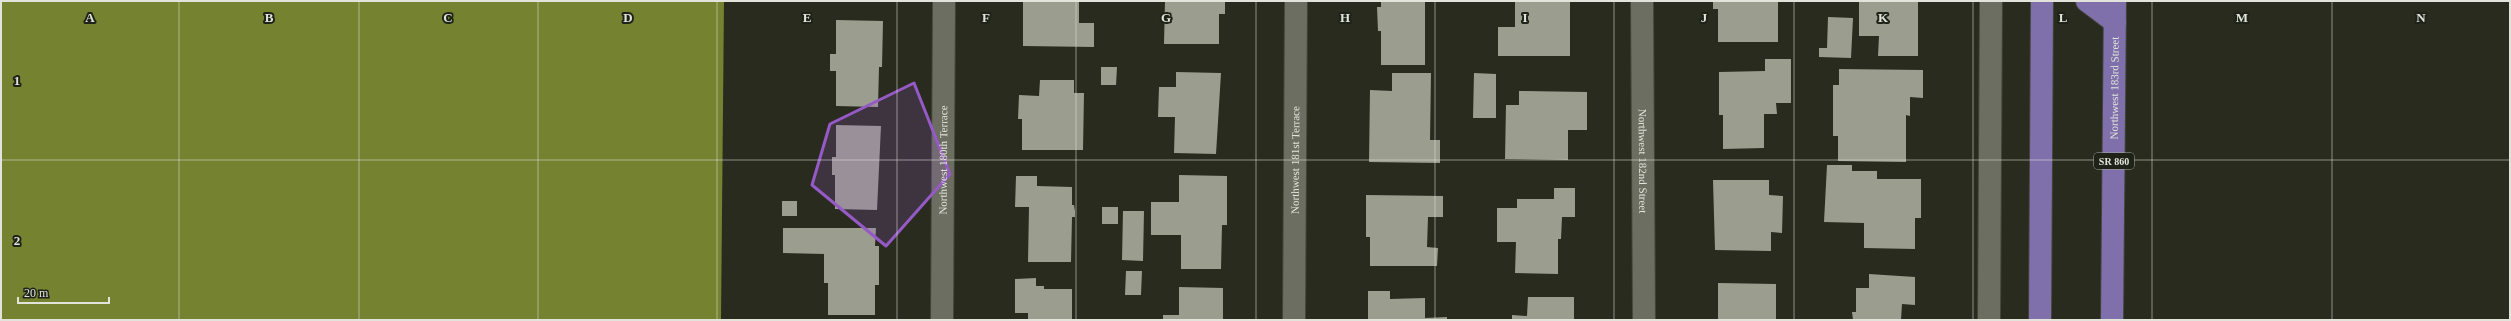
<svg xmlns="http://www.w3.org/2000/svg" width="2511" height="321" font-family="'Times New Roman',serif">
<rect width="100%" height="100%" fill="#292b1f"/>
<polygon fill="#758230" points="1,1 724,1 721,320 1,320"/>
<g fill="#9b9e8f">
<polygon points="1023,1 1079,1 1079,23 1094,23 1094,47 1023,46"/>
<polygon points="1165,1 1225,1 1225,14 1219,14 1219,44 1164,44"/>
<polygon points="1381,1 1425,1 1425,65 1381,65 1381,31 1378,31 1377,7 1381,7"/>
<polygon points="1515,1 1570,1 1570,56 1498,56 1498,27 1515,27"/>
<polygon points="1713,1 1778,1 1778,42 1718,42 1718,9 1713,9"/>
<polygon points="1859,1 1918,1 1918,56 1878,56 1879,36 1859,36"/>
<polygon points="1828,17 1853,18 1851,58 1819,57 1819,48 1827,48"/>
<polygon points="836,20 883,21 882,67 879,67 878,107 836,106 836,71 830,71 830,54 836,54"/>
<polygon points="1765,59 1791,59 1791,103 1776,103 1777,114 1764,114 1764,148 1723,149 1723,115 1719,115 1719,72 1765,71"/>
<polygon points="1101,67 1117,67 1116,85 1101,85"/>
<polygon points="1839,69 1923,70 1923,98 1910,97 1910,116 1906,115 1906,162 1838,161 1838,136 1833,136 1833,85 1839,85"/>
<polygon points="1176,72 1221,73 1216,154 1174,153 1175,117 1158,117 1159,87 1176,87"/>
<polygon points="1392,73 1431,73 1430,140 1440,140 1440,163 1369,162 1370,90 1392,91"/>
<polygon points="1474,73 1496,74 1496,118 1473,118"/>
<polygon points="1040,80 1074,80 1074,93 1084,93 1083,150 1022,150 1022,119 1018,119 1019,95 1039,96"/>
<polygon points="1519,91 1587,92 1587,130 1568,130 1568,160 1505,159 1506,105 1519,105"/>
<polygon points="836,125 881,126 877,210 835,209 835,175 832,175 832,157 836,157"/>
<polygon points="1827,165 1852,165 1852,171 1877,171 1877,179 1921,179 1921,218 1915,218 1915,249 1864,248 1864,223 1824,222"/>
<polygon points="1179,175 1227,176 1227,225 1222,225 1221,269 1181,269 1181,235 1151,235 1151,202 1179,202"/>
<polygon points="1016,176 1037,176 1037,186 1072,187 1072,205 1074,205 1075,211 1075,217 1072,217 1071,262 1028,262 1029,207 1015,207"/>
<polygon points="1713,180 1769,180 1769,195 1783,196 1782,233 1771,232 1771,251 1715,250"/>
<polygon points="1554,188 1575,188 1575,217 1562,217 1561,239 1558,239 1558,274 1515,273 1516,242 1497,242 1497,208 1517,208 1517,199 1554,199"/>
<polygon points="1366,195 1443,196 1443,217 1428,217 1427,247 1438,248 1437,266 1370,266 1370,237 1366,237"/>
<rect x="782" y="201" width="15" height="15"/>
<rect x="1102" y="207" width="16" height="17"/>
<polygon points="1123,211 1144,211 1143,261 1122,260"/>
<polygon points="783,228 876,228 875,246 879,246 879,285 875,285 875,315 828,315 828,283 824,283 824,254 783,253"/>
<polygon points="1126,271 1142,271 1141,295 1125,295"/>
<polygon points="1869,274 1915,277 1915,305 1902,304 1901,320 1853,320 1852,312 1856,312 1856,288 1869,288"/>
<polygon points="1036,278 1036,286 1044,286 1044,289 1072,289 1072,320 1028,320 1028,313 1015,313 1015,279"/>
<polygon points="1718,283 1776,284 1776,320 1718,320"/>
<polygon points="1179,287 1223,288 1223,320 1163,320 1163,315 1179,315"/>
<polygon points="1368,291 1390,291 1390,299 1425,298 1425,318 1447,317 1447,320 1368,320"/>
<polygon points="1528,297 1574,297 1574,320 1512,320 1512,315 1527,316"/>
</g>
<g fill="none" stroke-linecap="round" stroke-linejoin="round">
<defs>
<g id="minor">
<path id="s1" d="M1642,1L1644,320"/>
<path id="s2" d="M942,320L944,1"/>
<path id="s3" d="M1294,320L1296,1"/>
<polyline points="1989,320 1991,1"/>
</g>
<g id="primary">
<polyline points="2087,1 2115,22"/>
<polyline points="2040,320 2042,1"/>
<path id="s4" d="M2112,320L2115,1"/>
</g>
</defs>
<use href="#minor" stroke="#44463c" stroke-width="24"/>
<use href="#primary" stroke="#44463c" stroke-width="24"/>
<use href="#minor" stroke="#6b6e60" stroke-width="22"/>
<use href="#primary" stroke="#7f70ab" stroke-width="22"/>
</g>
<path fill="#955ac6" fill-opacity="0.2" stroke="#955ac6" stroke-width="3" stroke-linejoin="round" d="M914,83L950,174L886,246L812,185L830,124Z"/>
<path fill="none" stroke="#e2e4dc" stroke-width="1" stroke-opacity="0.55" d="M179,1V320M359,1V320M538,1V320M717,1V320M897,1V320M1076,1V320M1256,1V320M1435,1V320M1614,1V320M1794,1V320M1973,1V320M2152,1V320M2332,1V320M1,160H2510"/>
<g text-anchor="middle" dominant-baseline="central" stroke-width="4" stroke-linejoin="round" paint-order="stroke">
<rect fill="#1f2216" stroke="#a8aaa1" stroke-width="1" x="2094" y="153" width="40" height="16" rx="3"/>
<g font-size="10" font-weight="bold" fill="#e2e4dc">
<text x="2114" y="161">SR 860</text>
</g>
<g font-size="11" fill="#e2e4dc" stroke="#1f2216">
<text stroke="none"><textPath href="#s4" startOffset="232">Northwest 183rd Street</textPath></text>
<text stroke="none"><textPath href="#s2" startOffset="160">Northwest 180th Terrace</textPath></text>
<text stroke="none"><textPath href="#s3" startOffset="160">Northwest 181st Terrace</textPath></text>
<text stroke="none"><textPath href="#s1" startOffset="160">Northwest 182nd Street</textPath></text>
</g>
</g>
<g font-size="13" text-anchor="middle" font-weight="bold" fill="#e2e4dc" stroke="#1f2216" stroke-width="4" stroke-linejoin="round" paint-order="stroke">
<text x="90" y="22">A</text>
<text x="269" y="22">B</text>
<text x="448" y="22">C</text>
<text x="628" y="22">D</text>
<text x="807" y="22">E</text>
<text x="986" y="22">F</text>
<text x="1166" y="22">G</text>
<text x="1345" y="22">H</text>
<text x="1525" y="22">I</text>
<text x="1704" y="22">J</text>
<text x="1883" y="22">K</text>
<text x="2063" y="22">L</text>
<text x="2242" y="22">M</text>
<text x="2421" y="22">N</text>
<text x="17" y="85">1</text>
<text x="17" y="245">2</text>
</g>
<rect width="2511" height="321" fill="none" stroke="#e2e4dc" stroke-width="4"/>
<path d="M18 297v6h91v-6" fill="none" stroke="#e2e4dc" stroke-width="2"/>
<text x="24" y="297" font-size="12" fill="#e2e4dc" stroke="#1f2216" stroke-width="3" paint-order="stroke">20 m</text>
</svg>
